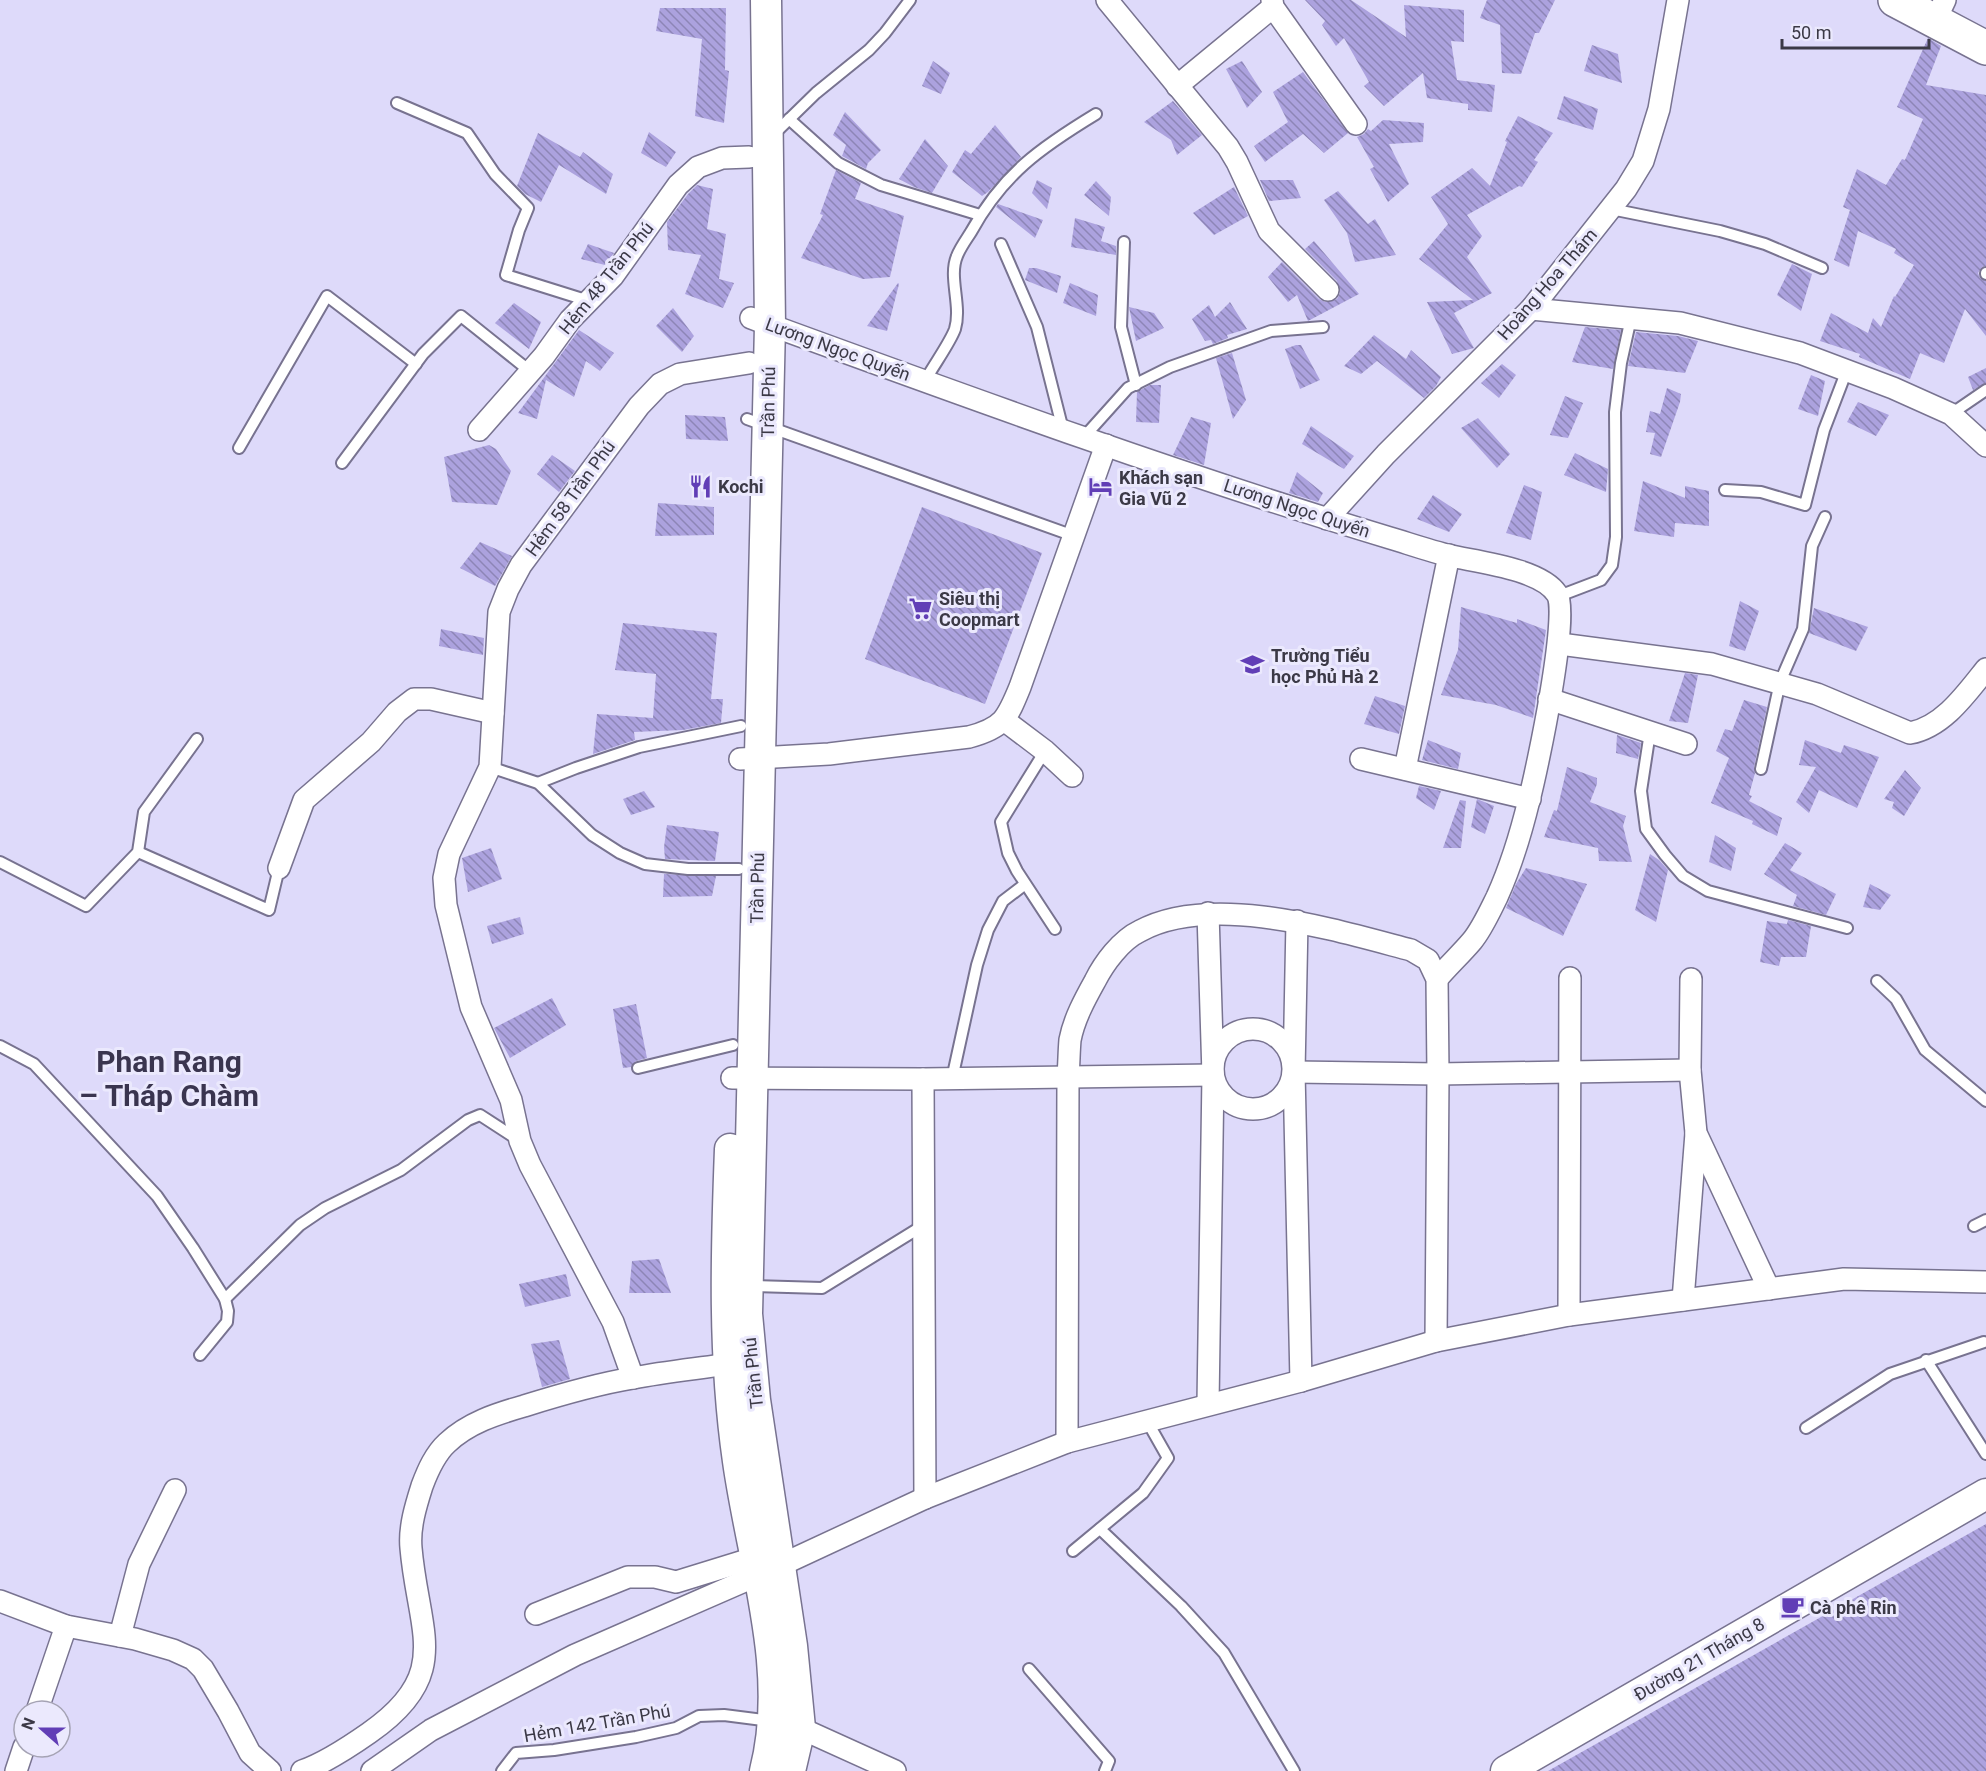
<svg xmlns="http://www.w3.org/2000/svg" width="1986" height="1771" font-family="Roboto,sans-serif">
<defs>
<pattern id="building-back-hatch" width="6" height="6" patternUnits="userSpaceOnUse" patternTransform="scale(1.5)"><rect width="6" height="6" fill="#aca2de"/><path d="M-1 5l2 2M0 0l6 6M5-1l2 2" fill="none" stroke="#8d85b6"/></pattern>
</defs>
<rect width="100%" height="100%" fill="#dedafa"/>
<g fill="url(#building-back-hatch)">
<polygon points="1305,0 1351,0 1406,37 1404,5 1464,10 1464,42 1451,41 1457,80 1495,85 1492,112 1468,110 1468,104 1427,98 1423,73 1384,106 1364,86 1369,82 1344,38 1336,46 1322,25 1325,21"/>
<polygon points="1487,0 1555,0 1539,33 1535,33 1521,74 1502,73 1500,25 1480,18"/>
<polygon points="660,8 726,8 725,70 729,71 724,123 695,116 702,39 656,31"/>
<polygon points="1928,38 1941,46 1926,85 1986,95 1986,266 1982,267 1978,273 1980,278 1986,281 1986,336 1965,309 1944,363 1920,353 1910,379 1859,357 1860,354 1820,341 1831,313 1868,333 1873,318 1881,327 1894,296 1895,297 1914,265 1894,253 1896,249 1858,231 1849,267 1834,260 1850,210 1843,207 1857,169 1886,185 1902,159 1905,160 1923,119 1897,107"/>
<polygon points="1592,45 1618,54 1622,83 1584,71"/>
<polygon points="933,61 950,73 941,94 922,86"/>
<polygon points="1242,61 1262,92 1247,108 1226,69"/>
<polygon points="1303,72 1348,133 1324,153 1303,134 1265,162 1254,146 1288,122 1273,92"/>
<polygon points="1564,96 1598,109 1593,130 1557,119"/>
<polygon points="1173,101 1202,135 1177,155 1171,140 1144,122"/>
<polygon points="845,112 881,150 868,163 866,169 842,156 846,145 833,135"/>
<polygon points="1518,116 1553,133 1534,160 1538,162 1522,187 1519,186 1467,215 1482,236 1467,257 1492,293 1454,313 1474,348 1452,354 1427,302 1473,300 1419,259 1448,224 1431,197 1472,168 1490,186 1507,142 1505,141"/>
<polygon points="1383,120 1424,123 1423,142 1389,144 1409,184 1388,202 1370,169 1374,167 1357,137 1364,134 1368,129 1371,131"/>
<polygon points="995,125 1021,157 988,192 982,196 952,172 965,150 971,154"/>
<polygon points="649,132 676,152 666,167 641,153"/>
<polygon points="538,133 580,157 583,152 613,174 606,194 559,165 541,202 525,194 517,186"/>
<polygon points="925,139 948,166 932,193 914,187 899,179"/>
<polygon points="836,170 861,183 855,199 904,216 890,277 863,279 801,258 823,215 820,214"/>
<polygon points="1037,180 1052,188 1047,209 1032,193"/>
<polygon points="1260,180 1293,180 1301,198 1269,201"/>
<polygon points="1096,181 1111,197 1109,216 1084,195"/>
<polygon points="697,185 713,189 707,229 726,234 719,279 734,283 723,308 685,294 701,255 668,250 667,222 688,194"/>
<polygon points="1234,187 1248,216 1214,235 1193,213"/>
<polygon points="1338,191 1368,224 1375,219 1396,255 1355,262 1347,233 1324,200"/>
<polygon points="998,204 1043,220 1035,238 996,207"/>
<polygon points="1075,218 1105,227 1101,241 1116,246 1116,255 1071,247"/>
<polygon points="1314,241 1359,294 1308,321 1297,295 1288,302 1268,277 1282,262 1319,299 1325,302 1337,299 1340,293 1337,281 1305,249"/>
<polygon points="588,244 614,253 605,265 581,259"/>
<polygon points="1792,264 1812,274 1801,311 1777,295"/>
<polygon points="1029,268 1036,268 1061,276 1057,293 1025,280"/>
<polygon points="898,283 899,284 887,331 867,326"/>
<polygon points="1070,283 1098,295 1096,316 1063,303"/>
<polygon points="1230,302 1247,329 1227,335 1228,338 1213,344 1211,340 1205,341 1192,319 1209,305 1215,317"/>
<polygon points="514,303 541,322 529,349 495,323"/>
<polygon points="1129,307 1154,313 1164,328 1136,341"/>
<polygon points="673,308 694,336 682,352 656,326"/>
<polygon points="1585,327 1621,330 1613,369 1572,362"/>
<polygon points="579,330 614,353 600,371 586,361 574,397 546,380 537,419 518,413"/>
<polygon points="1636,332 1678,336 1698,341 1685,373 1628,366"/>
<polygon points="1374,335 1406,359 1411,350 1441,377 1436,386 1424,398 1377,361 1361,374 1344,366"/>
<polygon points="1296,345 1301,345 1320,380 1300,389 1285,349"/>
<polygon points="1232,353 1246,400 1233,419 1216,358"/>
<polygon points="1502,364 1516,375 1499,398 1481,383"/>
<polygon points="1986,368 1986,383 1973,390 1968,377"/>
<polygon points="1811,375 1825,381 1818,416 1798,409"/>
<polygon points="1150,385 1161,385 1159,423 1136,422 1137,392"/>
<polygon points="1667,388 1681,394 1680,402 1661,457 1650,454 1655,433 1646,432 1650,411 1660,414"/>
<polygon points="1565,396 1583,403 1568,438 1550,435"/>
<polygon points="1858,402 1889,415 1876,436 1847,422"/>
<polygon points="685,415 725,417 728,441 686,439"/>
<polygon points="1191,417 1211,423 1204,465 1173,455"/>
<polygon points="1478,418 1510,454 1497,468 1461,428"/>
<polygon points="1311,426 1354,456 1344,469 1302,444"/>
<polygon points="489,445 496,449 511,471 497,505 452,502 444,457"/>
<polygon points="1575,453 1608,469 1606,492 1564,475"/>
<polygon points="552,455 575,471 559,492 537,474"/>
<polygon points="1297,472 1323,493 1318,502 1289,493"/>
<polygon points="1643,481 1685,498 1685,486 1709,491 1709,526 1675,523 1674,537 1634,531"/>
<polygon points="1524,485 1542,492 1531,540 1506,533"/>
<polygon points="1433,495 1462,514 1449,532 1417,519"/>
<polygon points="658,503 714,507 714,535 655,536"/>
<polygon points="922,507 1042,553 985,704 865,659"/>
<polygon points="480,542 512,556 495,586 460,568"/>
<polygon points="1740,601 1759,611 1745,651 1729,646"/>
<polygon points="1461,607 1517,623 1517,619 1546,630 1533,718 1496,705 1441,695 1458,650"/>
<polygon points="1814,608 1868,627 1856,651 1809,633"/>
<polygon points="623,623 717,633 711,699 723,699 721,723 683,730 634,732 635,740 593,754 597,714 653,718 656,674 615,670"/>
<polygon points="441,629 484,638 483,655 439,646"/>
<polygon points="1685,673 1698,675 1688,723 1669,721"/>
<polygon points="1375,696 1405,706 1399,734 1364,724"/>
<polygon points="1744,700 1767,707 1754,767 1755,773 1749,795 1752,796 1749,801 1782,818 1777,836 1752,824 1753,821 1711,803 1729,758 1716,751 1725,729 1732,731"/>
<polygon points="1617,735 1641,743 1638,759 1616,753"/>
<polygon points="1428,740 1461,753 1458,769 1422,760"/>
<polygon points="1805,740 1841,753 1844,745 1879,757 1857,808 1819,790 1809,813 1796,802 1816,767 1799,765"/>
<polygon points="1567,767 1597,778 1597,784 1590,802 1626,816 1623,826 1632,862 1599,861 1598,848 1544,837 1554,810 1557,811"/>
<polygon points="1905,770 1921,788 1904,816 1892,808 1894,802 1884,799"/>
<polygon points="1419,786 1441,791 1434,810 1416,798"/>
<polygon points="644,791 655,807 631,815 623,799"/>
<polygon points="1477,799 1494,806 1485,834 1471,827"/>
<polygon points="1460,800 1466,801 1461,848 1443,848"/>
<polygon points="667,825 719,832 715,861 665,859 664,847"/>
<polygon points="1715,835 1736,848 1731,871 1709,862"/>
<polygon points="1785,843 1802,853 1790,870 1836,894 1826,915 1793,906 1797,895 1764,874"/>
<polygon points="491,848 502,879 468,892 462,858"/>
<polygon points="1650,854 1659,860 1668,870 1656,922 1635,910"/>
<polygon points="1526,868 1587,884 1563,936 1506,908 1516,884"/>
<polygon points="664,874 716,876 712,896 663,897"/>
<polygon points="1870,884 1891,895 1880,910 1863,907"/>
<polygon points="520,917 524,934 492,944 487,926"/>
<polygon points="1788,920 1811,926 1806,957 1781,957 1779,966 1760,962 1767,921 1787,924"/>
<polygon points="552,998 566,1025 510,1058 494,1028"/>
<polygon points="636,1004 647,1058 636,1061 631,1067 623,1068 613,1009"/>
<polygon points="659,1259 671,1293 629,1293 632,1261"/>
<polygon points="566,1274 571,1296 525,1307 519,1284"/>
<polygon points="559,1340 570,1379 542,1387 531,1344"/>
<polygon points="1986,1524 1986,1771 1548,1771"/>
</g>
<g fill="none" stroke-linecap="round" stroke-linejoin="round">
<defs>
<g id="lane">
<polyline points="397,103 467,133 495,174 528,208 519,230 506,275 589,301"/>
<polyline points="789,119 838,163 881,185 980,215"/>
<polyline points="774,134 816,93 869,50 885,33 910,0"/>
<polyline points="1611,209 1720,231 1765,244 1822,268"/>
<polyline points="1124,242 1121,327 1136,385"/>
<polyline points="1001,244 1037,327 1063,430"/>
<polyline points="1986,274 1986,273"/>
<path d="M925,381C933,366 950,343 955,329C962,305 948,277 957,256C960,248 966,240 971,232C1003,174 1040,148 1096,114"/>
<polyline points="1951,414 1986,390"/>
<polyline points="747,419 1074,536"/>
<polyline points="1084,437 1128,388 1170,367 1271,331 1323,327"/>
<polyline points="239,448 327,296 416,364"/>
<polyline points="342,463 423,354 461,316 531,372"/>
<polyline points="1725,490 1761,492 1805,505 1824,430 1847,370"/>
<polyline points="1559,596 1601,580 1612,565 1616,537 1615,412 1621,363 1631,318"/>
<polyline points="1650,732 1641,791 1646,829 1665,855 1683,876 1708,891 1847,928"/>
<polyline points="1045,751 1001,822 1008,853 1017,871 1055,929"/>
<polyline points="490,767 538,783 592,835 620,853 645,864 688,869 739,869"/>
<polyline points="1761,769 1780,682 1803,629 1812,546 1825,517"/>
<polyline points="538,783 576,768 639,747 741,726"/>
<polyline points="138,852 269,910 279,868"/>
<polyline points="0,862 86,906 138,852 144,812 197,739"/>
<polyline points="1877,981 1896,999 1925,1050 1986,1101"/>
<polyline points="0,1046 34,1064 157,1196 193,1248 225,1299 228,1311 227,1322 200,1355"/>
<polyline points="638,1068 733,1045"/>
<polyline points="952,1079 977,965 988,930 1003,901 1024,885"/>
<polyline points="1974,1226 1986,1220"/>
<polyline points="751,1286 822,1288 924,1225"/>
<polyline points="225,1299 300,1225 325,1208 401,1170 468,1120 480,1115 517,1139"/>
<polyline points="1926,1360 1986,1454"/>
<polyline points="1806,1428 1890,1374 1984,1342"/>
<polyline points="1100,1529 1181,1606 1224,1653 1294,1771"/>
<polyline points="1073,1551 1143,1493 1168,1458 1147,1421"/>
<polyline points="1029,1669 1109,1761 1105,1771"/>
<polyline points="502,1771 516,1753 554,1750 636,1737 676,1728 699,1716 724,1715 771,1721"/>
</g>
<g id="street">
<polyline points="1107,0 1228,147 1237,162 1269,231 1328,290"/>
<polyline points="1272,0 1273,7 1356,124"/>
<polyline points="1935,21 1945,0"/>
<polyline points="1177,86 1273,7"/>
<polyline points="1531,309 1680,323 1800,353 1893,388 1951,414 1986,446"/>
<path d="M751,318C962,395 1174,473 1390,538C1410,544 1430,551 1451,556C1478,562 1541,569 1557,594C1570,614 1537,770 1529,800C1521,833 1511,866 1497,897C1490,911 1482,929 1472,941C1461,954 1448,966 1437,979"/>
<polyline points="479,430 544,356 570,320 613,276 678,185 698,167 722,158 749,157"/>
<polyline points="1327,519 1386,454 1531,309 1626,189 1643,161 1659,109 1678,0"/>
<path d="M1560,644L1712,664L1817,694L1910,733C1943,727 1966,694 1986,669"/>
<polyline points="1549,699 1686,744"/>
<polyline points="1004,720 1045,751 1072,776"/>
<path d="M740,759L829,754L969,737C1003,728 1007,719 1020,687L1106,445"/>
<polyline points="1361,759 1530,799"/>
<polyline points="1405,769 1449,555"/>
<polyline points="279,868 304,800 371,742 397,712 414,699 431,699 493,713"/>
<polyline points="1208,913 1213,1075 1208,1404"/>
<polyline points="1297,921 1294,1072 1301,1381"/>
<polyline points="1691,979 1690,1070 1696,1133 1769,1289"/>
<circle cx="1253" cy="1069" r="40"/>
<polyline points="1294,1072 1438,1074 1690,1070"/>
<polyline points="732,1078 923,1079 1213,1075"/>
<polyline points="923,1079 925,1498"/>
<polyline points="1683,1300 1696,1133"/>
<polyline points="1569,1315 1570,978"/>
<polyline points="633,1378 613,1322 530,1165 520,1141 511,1100 471,1007 446,905 444,878 449,854 490,767 499,612 508,589 521,565 639,406 660,384 680,374 749,363"/>
<path d="M1067,1442L1068,1076C1069,1064 1069,1051 1070,1040C1074,1019 1085,999 1095,981C1104,963 1121,940 1140,931C1212,892 1335,930 1411,950L1428,960L1437,979L1438,1074L1436,1341"/>
<polyline points="0,1601 66,1626 135,1639 173,1650 193,1659 203,1669 228,1711 250,1753 270,1771"/>
<polyline points="536,1614 628,1577 655,1577 676,1582 757,1557"/>
<polyline points="120,1636 139,1564 175,1490"/>
<polyline points="37,1711 66,1626"/>
<polyline points="787,1725 800,1728 895,1771"/>
<polyline points="16,1771 24,1747"/>
<path d="M302,1771C325,1763 349,1747 369,1733C454,1674 418,1632 411,1548C409,1527 416,1505 422,1486C428,1470 435,1454 447,1443C468,1423 496,1414 524,1406C559,1395 597,1384 633,1378C669,1371 705,1368 741,1362"/>
<polyline points="372,1771 431,1730 575,1655 781,1565 925,1498 1067,1442 1301,1381 1436,1341 1569,1315 1844,1279 1986,1282"/>
</g>
<g id="secondary">
<polyline points="766,0 770,325 747,1314 755,1400 792,1646 800,1728 790,1771"/>
<path d="M730,1149C726,1253 723,1357 738,1461C752,1562 791,1670 765,1771"/>
<polyline points="1506,1771 1986,1494"/>
</g>
<polyline id="primary" points="1895,0 1986,48"/>
</defs>
<use href="#lane" stroke="#787390" stroke-width="14"/>
<use href="#street" stroke="#787390" stroke-width="24"/>
<use href="#secondary" stroke="#787390" stroke-width="33"/>
<use href="#primary" stroke="#787390" stroke-width="36"/>
<use href="#lane" stroke="#fff" stroke-width="10"/>
<use href="#street" stroke="#fff" stroke-width="21"/>
<use href="#secondary" stroke="#fff" stroke-width="30"/>
<use href="#primary" stroke="#fff" stroke-width="33"/>
</g>
<defs>
<symbol id="restaurant-bare" viewBox="-9 -9 18 18"><path d="M-5-6h1v4h1v-4h1v4h1v-4h1v5L-1.5 .5V6h-2V.5L-5-1ZM5-6V6H3V1.5H1.5Q1.5-4 5-6Z" fill="#613eb6" stroke="#ebe9fd" stroke-width="2.5" paint-order="stroke"/></symbol>
<symbol id="hotel-bare" viewBox="-9 -9 18 18"><path d="M-6-4.5h1.5V1H6V5H4.5V3h-9V5H-6ZM-4 0a1.8 1.8 0 1 1 3.6 0ZM.5 0V-2.5h3Q6-2.5 6 0Z" fill="#613eb6" stroke="#ebe9fd" stroke-width="2.5" paint-order="stroke"/></symbol>
<symbol id="supermarket-bare" viewBox="-9 -9 18 18"><path d="M-6-5.5h2.5l.6 2H6L4.5 2H-2.5L-4.4-4H-6ZM-1.5 3.2a1.3 1.3 0 1 0 .1 0ZM3 3.2a1.3 1.3 0 1 0 .1 0Z" fill="#613eb6" stroke="#ebe9fd" stroke-width="2.5" paint-order="stroke"/></symbol>
<symbol id="school-bare" viewBox="-9 -9 18 18"><path d="M0-5L7-2L0 1L-7-2ZM-4 1L0 2.5L4 1V4Q0 6-4 4Z" fill="#613eb6" stroke="#ebe9fd" stroke-width="2.5" paint-order="stroke"/></symbol>
<symbol id="cafe-bare" viewBox="-9 -9 18 18"><path d="M-5.5-4.5H6V0H3Q3 3.5 0 3.5H-2.5Q-5.5 3.5-5.5 0ZM3-3.2v2h1.7v-2ZM-6 4.5H4V6H-6Z" fill="#613eb6" stroke="#ebe9fd" stroke-width="2.5" paint-order="stroke"/></symbol>
</defs>
<g fill-rule="evenodd">
<use href="#restaurant-bare" x="684" y="470" width="33" height="33"/>
<use href="#hotel-bare" x="1084" y="470" width="33" height="33"/>
<use href="#supermarket-bare" x="904" y="592" width="33" height="33"/>
<use href="#school-bare" x="1236" y="648" width="33" height="33"/>
<use href="#cafe-bare" x="1776" y="1590" width="33" height="33"/>
</g>
<g text-anchor="middle" dominant-baseline="central" stroke-width="6" stroke-linejoin="round" paint-order="stroke">
<g font-size="18" fill="#3b3946" stroke="#ebe9fd">
<text transform="translate(606 278) rotate(-51)">Hẻm 48 Trần Phú</text>
<text transform="translate(1547 284) rotate(-49)">Hoàng Hoa Thám</text>
<text transform="translate(838 349) rotate(20)">Lương Ngọc Quyến</text>
<text transform="translate(768 402) rotate(-89)">Trần Phú</text>
<text transform="translate(570 498) rotate(-54)">Hẻm 58 Trần Phú</text>
<text transform="translate(1297 508) rotate(18)">Lương Ngọc Quyến</text>
<text transform="translate(757 888) rotate(-89)">Trần Phú</text>
<text transform="translate(753 1373) rotate(-96)">Trần Phú</text>
<text transform="translate(1699 1659) rotate(-30)">Đường 21 Tháng 8</text>
<text transform="translate(597 1723) rotate(-10)">Hẻm 142 Trần Phú</text>
</g>
<g font-size="18" font-weight="bold" fill="#3b3946" stroke="#ebe9fd" text-anchor="start">
<text x="1119" y="477">Khách sạn<tspan x="1119" dy="21">Gia Vũ 2</tspan></text>
<text x="718" y="486">Kochi</text>
<text x="939" y="598">Siêu thị<tspan x="939" dy="21">Coopmart</tspan></text>
<text x="1271" y="655">Trường Tiểu<tspan x="1271" dy="21">học Phủ Hà 2</tspan></text>
<text x="1810" y="1607">Cà phê Rin</text>
</g>
<g font-size="30" font-weight="bold" fill="#3a354f" stroke="#ebe9fd">
<text x="169" y="1061">Phan Rang<tspan x="169" dy="34">– Tháp Chàm</tspan></text>
</g>
</g>
<g transform="translate(42 1729) rotate(291)"><circle r="28" fill="#ebe9fd" stroke="#a5a3b4" stroke-width="1.5"/>
<path d="M0-4.5L10 22L0 15L-10 22Z" fill="#613eb6"/>
<text y="-9" font-size="16" font-weight="bold" text-anchor="middle" fill="#3b3946">N</text>
</g>
<path d="M1782 39v9h147v-9" fill="none" stroke="#3b3946" stroke-width="3"/>
<text x="1791" y="39" font-size="18" fill="#3b3946" stroke="#ebe9fd" stroke-width="4.5" paint-order="stroke">50 m</text>
</svg>
